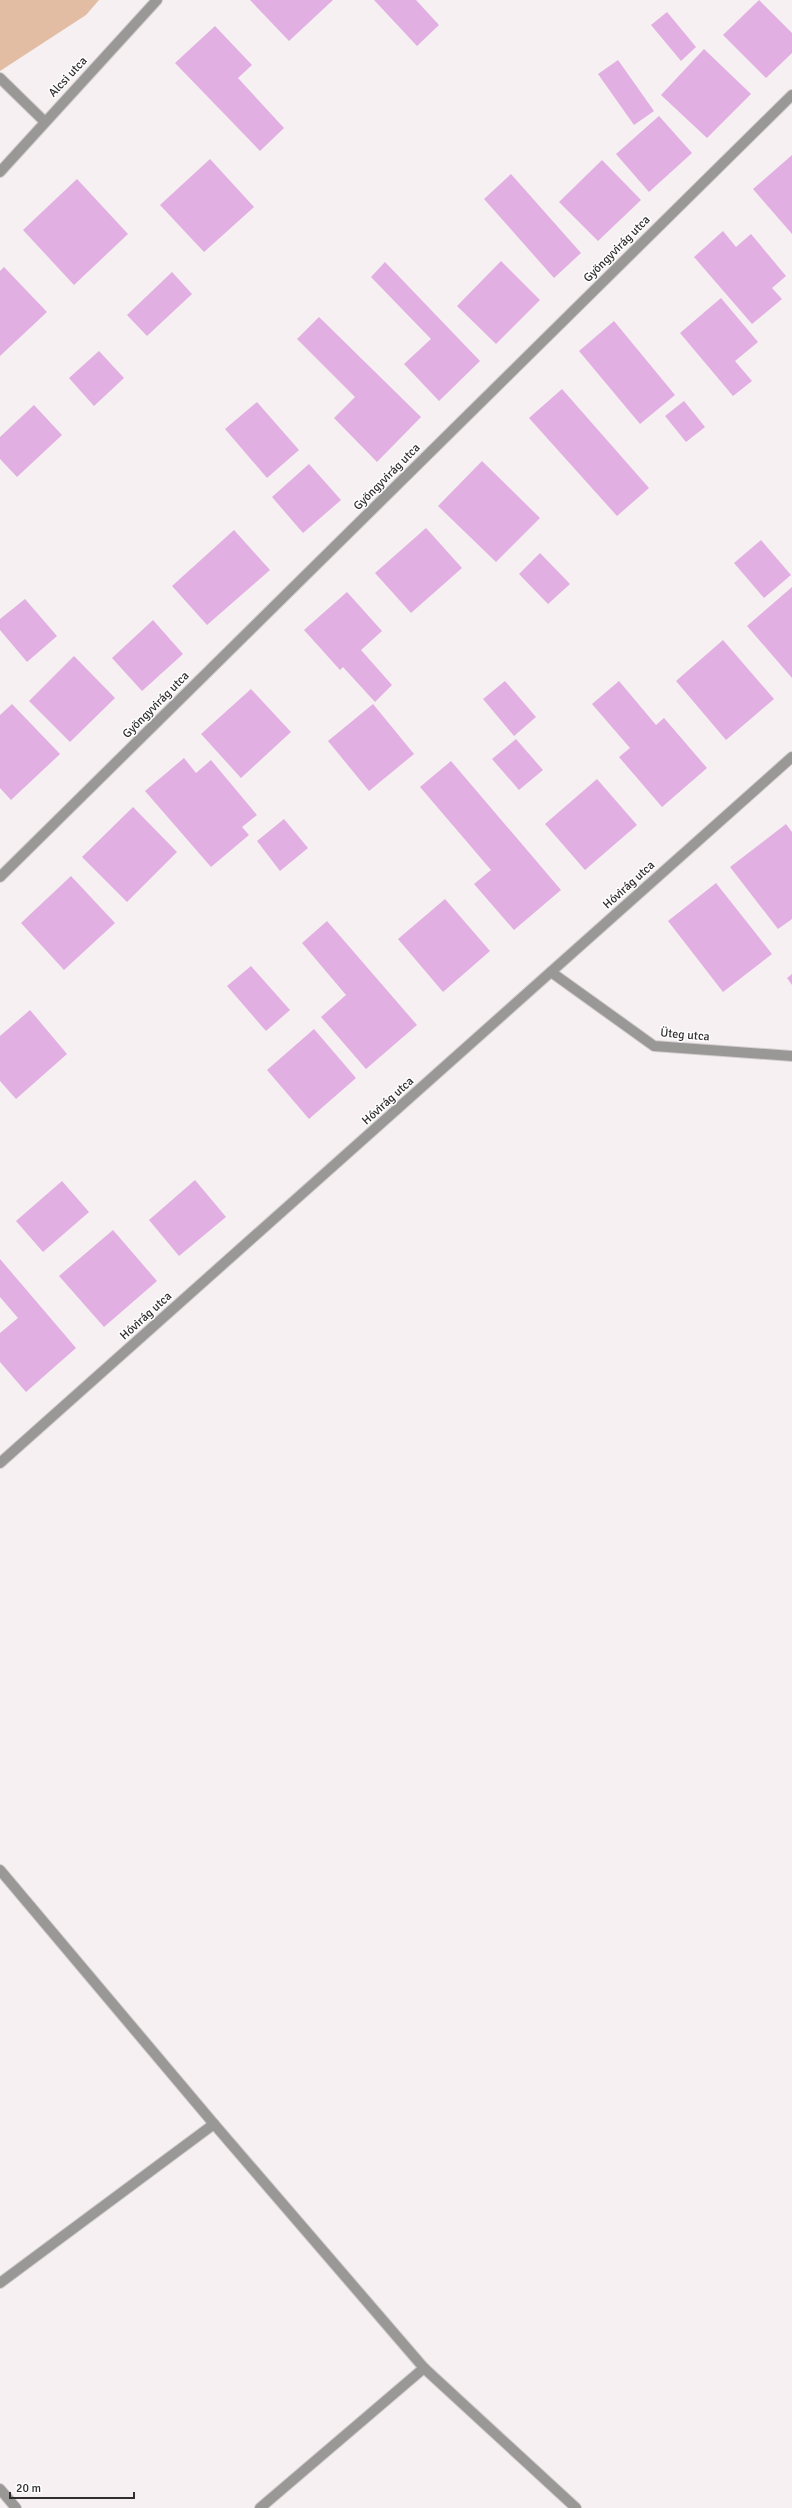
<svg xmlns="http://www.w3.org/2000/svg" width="792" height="2508" font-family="Signika,sans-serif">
<rect width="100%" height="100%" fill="#f6f0f2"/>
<polygon fill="#e2bca3" points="0,0 99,0 86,15 0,71"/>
<g fill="#e2afe2">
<polygon points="250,0 333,0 289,41"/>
<polygon points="374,0 416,0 439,25 417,46"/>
<polygon points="759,0 792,33 792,53 766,78 723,35"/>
<polygon points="667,12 696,47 681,61 651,25"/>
<polygon points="215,26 252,65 238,78 284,128 260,151 175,63"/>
<polygon points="704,49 751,94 707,138 661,95"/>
<polygon points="618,60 654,111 634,125 598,74"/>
<polygon points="659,116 692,153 649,192 616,154"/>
<polygon points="792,155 792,234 753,189"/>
<polygon points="210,159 254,207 204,252 160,205"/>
<polygon points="602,160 641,200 598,241 559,202"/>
<polygon points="511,174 581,253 554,278 484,199"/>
<polygon points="77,179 128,234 74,285 23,230"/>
<polygon points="723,231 736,247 751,234 786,276 772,288 782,299 752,324 694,257"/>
<polygon points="501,261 540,300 496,344 457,306"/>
<polygon points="385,262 480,361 439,401 404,364 431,339 371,277"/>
<polygon points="4,267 47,312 0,356 0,271"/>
<polygon points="172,272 192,294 147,336 127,315"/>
<polygon points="721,298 758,342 735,361 752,381 733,396 680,333"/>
<polygon points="319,317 421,417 377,462 334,418 355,397 297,339"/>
<polygon points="614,321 675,395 640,424 579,351"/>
<polygon points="99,351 124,378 94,406 69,378"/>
<polygon points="562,389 649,488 617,516 529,418"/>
<polygon points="684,401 705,427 686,442 665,416"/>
<polygon points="257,402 299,450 267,478 225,429"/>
<polygon points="34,405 62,435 17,477 0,459 0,437"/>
<polygon points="482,461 540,518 496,562 438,506"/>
<polygon points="309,464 341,500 303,533 272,497"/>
<polygon points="426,528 462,568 411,613 375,573"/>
<polygon points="234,530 270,570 207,625 172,586"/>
<polygon points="761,540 791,575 764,598 734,563"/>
<polygon points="540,553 570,584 548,604 519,574"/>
<polygon points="792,587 792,678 747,626"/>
<polygon points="347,592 382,631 361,650 392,685 375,702 343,667 340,670 304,630"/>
<polygon points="25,599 57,636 27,662 0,630 0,619"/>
<polygon points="153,620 183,654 142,691 112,658"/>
<polygon points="723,640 774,699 726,740 676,681"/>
<polygon points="74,656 115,698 70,742 29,701"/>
<polygon points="505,681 536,717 514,736 483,699"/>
<polygon points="619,681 656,725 664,718 707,768 662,807 619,757 630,748 592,704"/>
<polygon points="251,689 291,732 241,778 201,734"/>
<polygon points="12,704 60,754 11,800 0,788 0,715"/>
<polygon points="373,704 414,754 369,791 328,741"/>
<polygon points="516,739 543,770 519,790 492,759"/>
<polygon points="184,758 196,773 211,760 257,815 242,827 249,835 211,867 145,791"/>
<polygon points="451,761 561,890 514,930 474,884 491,870 420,787"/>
<polygon points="597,779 637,825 585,870 545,824"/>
<polygon points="133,807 177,852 127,902 82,857"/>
<polygon points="284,819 308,848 280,871 257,841"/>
<polygon points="786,824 792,832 792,919 778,929 730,867"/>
<polygon points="71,876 115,923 64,970 21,923"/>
<polygon points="716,883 772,954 723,992 668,921"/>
<polygon points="445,899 490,951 443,992 398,939"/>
<polygon points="327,921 417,1025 366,1069 321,1017 346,995 302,943"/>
<polygon points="251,966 290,1010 266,1031 227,986"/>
<polygon points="792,974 792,985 787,978"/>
<polygon points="30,1010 67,1054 16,1099 0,1081 0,1036"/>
<polygon points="314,1029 356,1078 309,1119 267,1070"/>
<polygon points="195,1180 226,1217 179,1256 149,1220"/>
<polygon points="62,1181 89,1212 43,1252 16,1221"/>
<polygon points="113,1230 157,1281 104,1327 59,1276"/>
<polygon points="0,1259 76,1348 26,1392 0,1362 0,1333 18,1318 0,1297"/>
</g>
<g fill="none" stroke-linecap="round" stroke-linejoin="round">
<defs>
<g id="service">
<polyline points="0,2283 214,2124"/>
<polyline points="0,2489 16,2508"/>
<polyline points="260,2508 424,2368 576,2508"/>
</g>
<g id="minor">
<polyline points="0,78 44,121"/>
<polyline points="0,172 157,0"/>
<polyline points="0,877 792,95"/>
<polyline points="551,972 654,1046 792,1056"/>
<polyline points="0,1463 792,757"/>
<polyline points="0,1870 214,2124 424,2368"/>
</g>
</defs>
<use href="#service" stroke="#d3cdcf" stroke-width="12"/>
<use href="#minor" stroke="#d3cdcf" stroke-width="12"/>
<use href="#service" stroke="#9a9897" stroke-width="10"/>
<use href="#minor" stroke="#9a9897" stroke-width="10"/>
</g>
<g text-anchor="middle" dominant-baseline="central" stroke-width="3" stroke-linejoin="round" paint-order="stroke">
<g font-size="12" fill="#312e2f" stroke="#fff">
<text transform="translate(68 77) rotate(-47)">Alcsi utca</text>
<text transform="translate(617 249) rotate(-45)">Gyöngyvirág utca</text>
<text transform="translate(387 477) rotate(-45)">Gyöngyvirág utca</text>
<text transform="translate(156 705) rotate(-45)">Gyöngyvirág utca</text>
<text transform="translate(629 885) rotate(-42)">Hóvirág utca</text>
<text transform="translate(685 1035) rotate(5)">Üteg utca</text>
<text transform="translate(388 1101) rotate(-42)">Hóvirág utca</text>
<text transform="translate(146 1316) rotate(-42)">Hóvirág utca</text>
</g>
</g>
<path d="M10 2492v6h124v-6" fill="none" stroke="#312e2f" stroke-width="2"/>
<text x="16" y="2492" font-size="12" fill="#312e2f" stroke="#ffffff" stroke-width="3" paint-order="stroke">20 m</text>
</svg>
